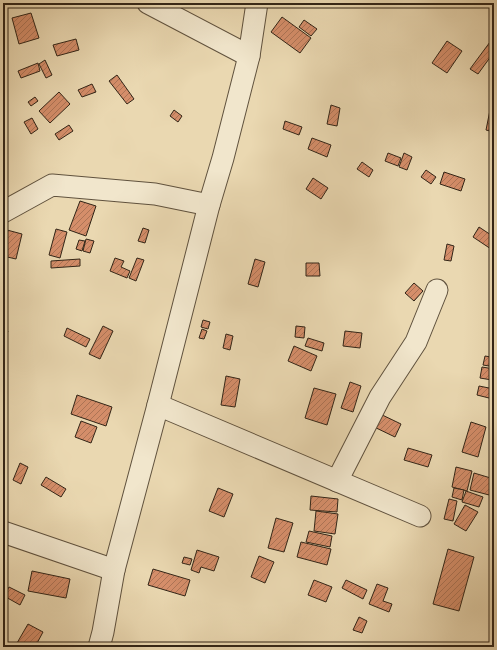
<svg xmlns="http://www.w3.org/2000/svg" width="497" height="650" font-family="'Old Standard TT',serif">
<defs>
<pattern id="building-hatch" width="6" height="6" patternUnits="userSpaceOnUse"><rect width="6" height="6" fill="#d58e6a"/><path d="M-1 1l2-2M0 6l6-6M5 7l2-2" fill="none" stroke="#ad7456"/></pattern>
</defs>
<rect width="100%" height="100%" fill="#ead8b1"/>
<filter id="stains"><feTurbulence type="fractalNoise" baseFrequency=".005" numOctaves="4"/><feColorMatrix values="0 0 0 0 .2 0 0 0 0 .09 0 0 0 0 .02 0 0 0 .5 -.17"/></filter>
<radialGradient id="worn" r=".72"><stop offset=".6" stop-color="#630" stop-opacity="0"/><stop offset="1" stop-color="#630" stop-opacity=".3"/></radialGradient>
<g fill="url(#building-hatch)" stroke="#322517">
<polygon points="31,13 39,38 19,44 12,18"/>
<polygon points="282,17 311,38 300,53 271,32"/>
<polygon points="304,20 317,29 311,36 299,27"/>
<polygon points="76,39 79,50 57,56 53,45"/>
<polygon points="447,41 462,51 447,73 432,63"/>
<polygon points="490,42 494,45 494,52 478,74 470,69"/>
<polygon points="45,60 52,75 46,78 39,64"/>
<polygon points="38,63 40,71 21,78 18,71"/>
<polygon points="117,75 134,99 127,104 109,81"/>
<polygon points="92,84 96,92 82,97 78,90"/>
<polygon points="59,92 70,104 50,123 39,111"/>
<polygon points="35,97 38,101 31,106 28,102"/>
<polygon points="331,105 340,108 337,126 327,124"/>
<polygon points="174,110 182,116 178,122 170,116"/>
<polygon points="490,110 494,111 494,132 486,130"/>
<polygon points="32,118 38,129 31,134 24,122"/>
<polygon points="285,121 302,127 299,135 283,129"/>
<polygon points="69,125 73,131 59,140 55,134"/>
<polygon points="312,138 331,145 327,157 308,149"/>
<polygon points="388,153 401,158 398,166 385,161"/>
<polygon points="404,153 412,157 407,170 399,167"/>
<polygon points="362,162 373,170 369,177 357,169"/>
<polygon points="426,170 436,177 431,184 421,177"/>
<polygon points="444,172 465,179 461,191 440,184"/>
<polygon points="313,178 328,188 321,199 306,189"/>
<polygon points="80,201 96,206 86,236 69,230"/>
<polygon points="479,227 494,237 494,244 491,249 473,237"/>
<polygon points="143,228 149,230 145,243 138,241"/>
<polygon points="56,229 67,232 60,258 49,255"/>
<polygon points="7,230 22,234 16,259 3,256 3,246"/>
<polygon points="86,239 94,241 90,253 83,251"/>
<polygon points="79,240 85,241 82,251 76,249"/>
<polygon points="447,244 454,246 451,261 444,260"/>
<polygon points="115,258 124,261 121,267 130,271 127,278 110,271"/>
<polygon points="137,258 144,260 136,281 129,278"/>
<polygon points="80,259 80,266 51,268 51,261"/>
<polygon points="255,259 265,262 258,287 248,284"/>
<polygon points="306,263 319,263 320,276 306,276"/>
<polygon points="414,283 423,291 414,301 405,293"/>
<polygon points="203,320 210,322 208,329 201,327"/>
<polygon points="103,326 113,331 100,359 89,354"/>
<polygon points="296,326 305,327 304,338 295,337"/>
<polygon points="3,328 8,331 3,344"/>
<polygon points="67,328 90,339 86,347 64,336"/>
<polygon points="202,329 207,331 204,339 199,338"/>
<polygon points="345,331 362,333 360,348 343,346"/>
<polygon points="226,334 233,336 230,350 223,348"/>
<polygon points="308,338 324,343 322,351 305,346"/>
<polygon points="294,346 317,356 311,371 288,361"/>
<polygon points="485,356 491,357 489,366 483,365"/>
<polygon points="482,367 494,369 492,380 480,378"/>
<polygon points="226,376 240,379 235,407 221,405"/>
<polygon points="350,382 361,386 353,412 341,408"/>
<polygon points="479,386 494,389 493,399 477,395"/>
<polygon points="314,388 336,394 327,425 305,418"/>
<polygon points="77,395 112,407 106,426 71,414"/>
<polygon points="376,412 401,424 395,437 370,425"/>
<polygon points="81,421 97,427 91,443 75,437"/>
<polygon points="471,422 486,427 478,457 462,452"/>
<polygon points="408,448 432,455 428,467 404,460"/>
<polygon points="20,463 28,467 21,484 13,480"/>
<polygon points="456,467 472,471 467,491 452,487"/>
<polygon points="474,473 494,479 493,496 470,490"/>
<polygon points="46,477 66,489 61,497 41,485"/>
<polygon points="218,488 233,494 224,517 209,511"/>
<polygon points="454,488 464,490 462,500 452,497"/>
<polygon points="466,491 483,497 479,507 462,502"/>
<polygon points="311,496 338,499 337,512 310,510"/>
<polygon points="449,499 457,501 453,521 444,519"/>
<polygon points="465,505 478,512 466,531 454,524"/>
<polygon points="316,511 338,514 335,534 314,531"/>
<polygon points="276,518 293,523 284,552 268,548"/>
<polygon points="309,531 332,536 330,547 306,542"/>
<polygon points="301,542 331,549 327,565 297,557"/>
<polygon points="448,549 474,557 459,611 433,604"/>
<polygon points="197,550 219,557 214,571 201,567 199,573 191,570"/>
<polygon points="259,556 274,562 265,583 251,577"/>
<polygon points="184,557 192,559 190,565 182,563"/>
<polygon points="153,569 190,580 185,596 148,585"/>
<polygon points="32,571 70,579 66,598 28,591"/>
<polygon points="314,580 332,587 326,602 308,595"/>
<polygon points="346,580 367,590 363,599 342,588"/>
<polygon points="377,584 388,588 383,601 392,604 389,612 369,604"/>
<polygon points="9,587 25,595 20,605 4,596"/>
<polygon points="359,617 367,621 362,633 353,630"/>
<polygon points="28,624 43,632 35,647 20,647 21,645 17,643"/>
</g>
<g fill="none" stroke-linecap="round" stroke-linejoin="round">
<defs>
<g id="minor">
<polyline points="148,3 249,56"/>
<polyline points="3,212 52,185 155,194 209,205"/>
<polyline points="158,405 420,516"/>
<polyline points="337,481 380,397 416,342 437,290"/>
<polyline points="3,532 114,570"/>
<polyline points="99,647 103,632 114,570 158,405 209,205 223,158 249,56 257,3"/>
</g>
</defs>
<use href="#minor" stroke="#60523e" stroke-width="23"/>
<use href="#minor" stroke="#f1e6cc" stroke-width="21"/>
</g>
<rect width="497" height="650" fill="none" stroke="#ead8b1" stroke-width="16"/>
<rect x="4" y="4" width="489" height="642" fill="none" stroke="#322517" stroke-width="2"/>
<rect x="8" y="8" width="481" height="634" fill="none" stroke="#322517"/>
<rect width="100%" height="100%" filter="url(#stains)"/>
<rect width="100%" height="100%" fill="url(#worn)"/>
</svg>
